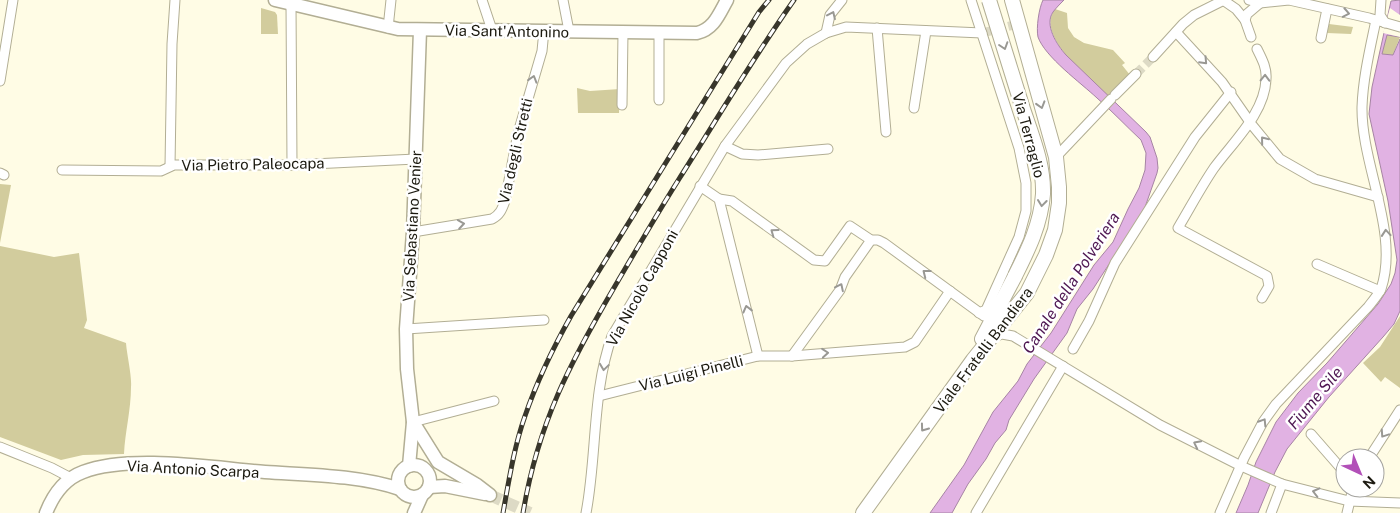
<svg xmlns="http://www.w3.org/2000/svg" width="1400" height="513" font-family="'Public Sans',sans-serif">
<rect width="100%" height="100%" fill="#fffce5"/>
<g fill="#d2cc9d">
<polygon points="261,8 275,12 277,15 278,34 261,34"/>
<path d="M1055,9L1067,13L1068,28L1074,37L1084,43L1113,50L1125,63L1122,65L1130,75L1109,97C1092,81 1034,36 1055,9Z"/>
<polygon points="1329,24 1353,27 1351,34 1327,33"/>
<polygon points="1387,34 1400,37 1393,55 1382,54"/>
<polygon points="577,88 590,91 620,89 619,113 578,113"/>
<polygon points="0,184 11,185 0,243"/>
<path d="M0,246L54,257L79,253L87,320L84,328L126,343C127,356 132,376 131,387C131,410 125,432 124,454L83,455L61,460L0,437Z"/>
<polygon points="1400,316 1400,388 1385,377 1381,382 1363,363 1380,347"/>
</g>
<g fill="#e1b2e3" stroke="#a684a4">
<path d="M1043,0H1064C1060,4 1056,8 1053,12C1044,25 1057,45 1066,55L1146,132L1150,137L1157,158L1158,168L1157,173L1144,210L1093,289L1077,309L1067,333L1034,379L1009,420L1006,430L995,443L986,459L968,484L952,513H930L964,465L993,412L1018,381L1027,364L1051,333L1094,265L1113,242L1128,209L1139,188L1145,170L1146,153L1141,140C1126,126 1112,111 1097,98C1081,83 1045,57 1038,37C1036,28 1039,8 1043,0Z"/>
<polygon points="1400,0 1400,37 1387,35 1382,54 1393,55 1400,39 1400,311 1394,324 1383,337 1329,397 1287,449 1275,472 1258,513 1236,513 1248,485 1256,462 1276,422 1298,393 1327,363 1378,304 1391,284 1395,273 1397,260 1388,201 1369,114 1372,87 1391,1"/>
</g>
<polygon fill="#fffce5" points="1390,8 1400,15 1400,37 1383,33"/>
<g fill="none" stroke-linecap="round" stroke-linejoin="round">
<g stroke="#dddac5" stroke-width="9" stroke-dasharray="9 4.5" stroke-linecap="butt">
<polyline points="982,33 1018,24"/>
<polyline points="1136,74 1153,57"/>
</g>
<polyline stroke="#dddac5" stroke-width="12" stroke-dasharray="12 6" stroke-linecap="butt" points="490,495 530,513"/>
<defs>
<g id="street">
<polyline points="482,0 492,30"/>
<polyline points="563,0 569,31"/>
<polyline points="971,0 1019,148 1026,183 1026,211 1019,237 986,310 979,313"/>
<polyline points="1223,0 1236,9 1245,20"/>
<polyline points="1249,0 1260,3 1289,0 1369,18 1400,27"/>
<polyline points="1381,0 1380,15 1385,23"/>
<polyline points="291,4 292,165"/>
<polyline points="388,28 391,0"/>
<polyline points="877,28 886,132"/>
<polyline points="659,32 659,100"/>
<polyline points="1176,32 1222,82 1252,125 1280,159 1315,179 1378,197"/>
<polyline points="826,33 830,15 842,0"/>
<polyline points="1251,37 1245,20 1247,14 1260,3"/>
<polyline points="1321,38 1327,9"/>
<path d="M1257,49C1262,59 1267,68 1266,79C1265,113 1233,142 1214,168C1201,187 1190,208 1178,228L1267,276L1269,286L1262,298"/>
<polyline points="1153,57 1183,24 1194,15 1224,0"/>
<polyline points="0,81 13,0"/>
<polyline points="1115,95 1136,74"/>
<polyline points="622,105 623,32"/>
<polyline points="914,108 926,31"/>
<polyline points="725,146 742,154 758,155 828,149"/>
<polyline points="1056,157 1111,99"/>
<polyline points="170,166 172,44 175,0"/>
<polyline points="62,170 161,171 174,165 292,165 416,159"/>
<polyline points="0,173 4,175"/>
<polyline points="700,186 719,199 758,356"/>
<polyline points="719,199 732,201 814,260 825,261 850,226 871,240 878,240 884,243 984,316 994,317"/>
<path d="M413,232L492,219C500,215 502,209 505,201L518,133L542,51L544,30"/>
<polyline points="1317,264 1380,291"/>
<polyline points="406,329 544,320"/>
<polyline points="992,338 1002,334 1013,336 1160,425 1241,466 1282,484 1349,501 1400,503"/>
<polyline points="1073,349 1089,321 1115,263 1195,137 1231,92"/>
<polyline points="792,356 840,290 845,277 871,240"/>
<polyline points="599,396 758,356 792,356 905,347 915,342 950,291"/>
<polyline points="413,422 494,401"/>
<polyline points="1311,434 1345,473"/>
<polyline points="0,447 52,468 71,478"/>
<polyline points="1369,458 1400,410"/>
<path d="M586,513C597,456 592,391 612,336L725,146L786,63L807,44L826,33L846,27L982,33"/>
<polyline points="976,513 1063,366"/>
<path d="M1220,513L1244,458L1263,422L1276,404L1368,307C1372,302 1378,295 1381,289C1400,233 1361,165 1362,107C1363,78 1370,49 1376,20"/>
<polyline points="1271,513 1282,484"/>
<polyline points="1347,513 1353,488"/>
</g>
<g id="secondary">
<path d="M275,0L398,29L697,33C714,29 719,14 727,0"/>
<polyline points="413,422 438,462 477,485 490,495"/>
<circle cx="414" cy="481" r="16"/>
<polyline points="409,466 413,422 407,369 406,329 413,232 420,30"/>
<polyline points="429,487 445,486 485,494"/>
<path d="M46,513C53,495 64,479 83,472C130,454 214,468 265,472C310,475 357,475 400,489"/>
<polyline points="414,513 422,495"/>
</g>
<g id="primary">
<polyline points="982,339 1015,276"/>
<polyline points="863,513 973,360 1027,293 1046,255 1055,230 1059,203 1059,187 1056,157 1012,0"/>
</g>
</defs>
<use href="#street" stroke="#b2ae94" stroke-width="11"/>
<use href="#secondary" stroke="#b2ae94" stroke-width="15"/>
<use href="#primary" stroke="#b2ae94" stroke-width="16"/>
<use href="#street" stroke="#fff" stroke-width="9"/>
<use href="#secondary" stroke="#fff" stroke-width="12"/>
<use href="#primary" stroke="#fff" stroke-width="14"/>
<defs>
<g id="rail">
<path d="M503,513C509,480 514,447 525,416C537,381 553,348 571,316L759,12L769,0"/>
<path d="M523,513C538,423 570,363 615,286C636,250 657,214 679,179C717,119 753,58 794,0"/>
</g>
</defs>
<use href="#rail" stroke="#38362b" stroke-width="5"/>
<use href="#rail" stroke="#fff" stroke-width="3" stroke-dasharray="9" stroke-linecap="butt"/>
<defs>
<path id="primary-bridge" d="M989,0C1000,36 1012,73 1023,109C1032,136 1044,165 1043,194C1041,224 1028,250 1015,276"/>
</defs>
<use href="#primary-bridge" stroke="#b2ae94" stroke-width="16" stroke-linecap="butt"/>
<use href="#primary-bridge" stroke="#fff" stroke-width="14"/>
</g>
<defs><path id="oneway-chevron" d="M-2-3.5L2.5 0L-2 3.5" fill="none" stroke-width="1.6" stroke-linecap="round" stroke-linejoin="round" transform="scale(1.25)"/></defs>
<g stroke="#999893">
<use href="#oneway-chevron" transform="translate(1346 13) rotate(11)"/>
<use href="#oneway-chevron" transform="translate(832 15) rotate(-65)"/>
<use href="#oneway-chevron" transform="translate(1004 46) rotate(72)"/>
<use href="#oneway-chevron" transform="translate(1204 61) rotate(47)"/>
<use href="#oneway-chevron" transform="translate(1265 78) rotate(-89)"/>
<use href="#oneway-chevron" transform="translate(533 79) rotate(-73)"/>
<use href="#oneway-chevron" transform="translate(1041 105) rotate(73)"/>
<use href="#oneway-chevron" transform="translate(1264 140) rotate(-129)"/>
<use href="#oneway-chevron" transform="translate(1042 203) rotate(97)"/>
<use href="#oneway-chevron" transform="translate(461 224) rotate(-9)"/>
<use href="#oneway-chevron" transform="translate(774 232) rotate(-144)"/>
<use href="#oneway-chevron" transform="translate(1386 233) rotate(-95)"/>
<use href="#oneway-chevron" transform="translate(926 273) rotate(-142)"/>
<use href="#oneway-chevron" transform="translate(840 287) rotate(-64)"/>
<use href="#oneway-chevron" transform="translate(747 309) rotate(-104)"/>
<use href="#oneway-chevron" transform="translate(825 353) rotate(-5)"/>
<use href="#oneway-chevron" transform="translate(604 367) rotate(98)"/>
<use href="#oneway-chevron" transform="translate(1263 422) rotate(-58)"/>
<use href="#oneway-chevron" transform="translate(924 428) rotate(126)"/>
<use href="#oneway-chevron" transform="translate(1384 434) rotate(124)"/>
<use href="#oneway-chevron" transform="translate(1197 444) rotate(-153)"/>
<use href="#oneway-chevron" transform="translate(1316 492) rotate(-166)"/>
</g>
<g text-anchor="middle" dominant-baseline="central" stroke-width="5" stroke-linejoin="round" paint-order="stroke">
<g font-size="15" fill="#1c1a10" stroke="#fff">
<text transform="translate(507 31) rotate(1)">Via Sant'Antonino</text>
<text transform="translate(1029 135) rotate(75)">Via Terraglio</text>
<text transform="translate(515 151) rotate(-77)">Via degli Stretti</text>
<text transform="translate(253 164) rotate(-1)">Via Pietro Paleocapa</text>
<text transform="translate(412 226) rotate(-87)">Via Sebastiano Venier</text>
<text transform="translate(642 288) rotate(-61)">Via Nicolò Capponi</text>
<text transform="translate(983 350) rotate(-53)">Viale Fratelli Bandiera</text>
<text transform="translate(691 373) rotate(-14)">Via Luigi Pinelli</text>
<text transform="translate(193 469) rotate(3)">Via Antonio Scarpa</text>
</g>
<g font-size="16" font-style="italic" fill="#4e1752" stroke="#fff">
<text transform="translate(1071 283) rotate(-57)">Canale della Polveriera</text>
<text transform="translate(1315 398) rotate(-50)">Fiume Sile</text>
</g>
</g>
<g transform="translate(1360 473) rotate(136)"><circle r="24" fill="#ffffff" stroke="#a4a39f"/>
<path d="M0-4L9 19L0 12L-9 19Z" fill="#b250b8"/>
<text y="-8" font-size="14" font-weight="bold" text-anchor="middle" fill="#1c1a10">N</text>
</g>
</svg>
